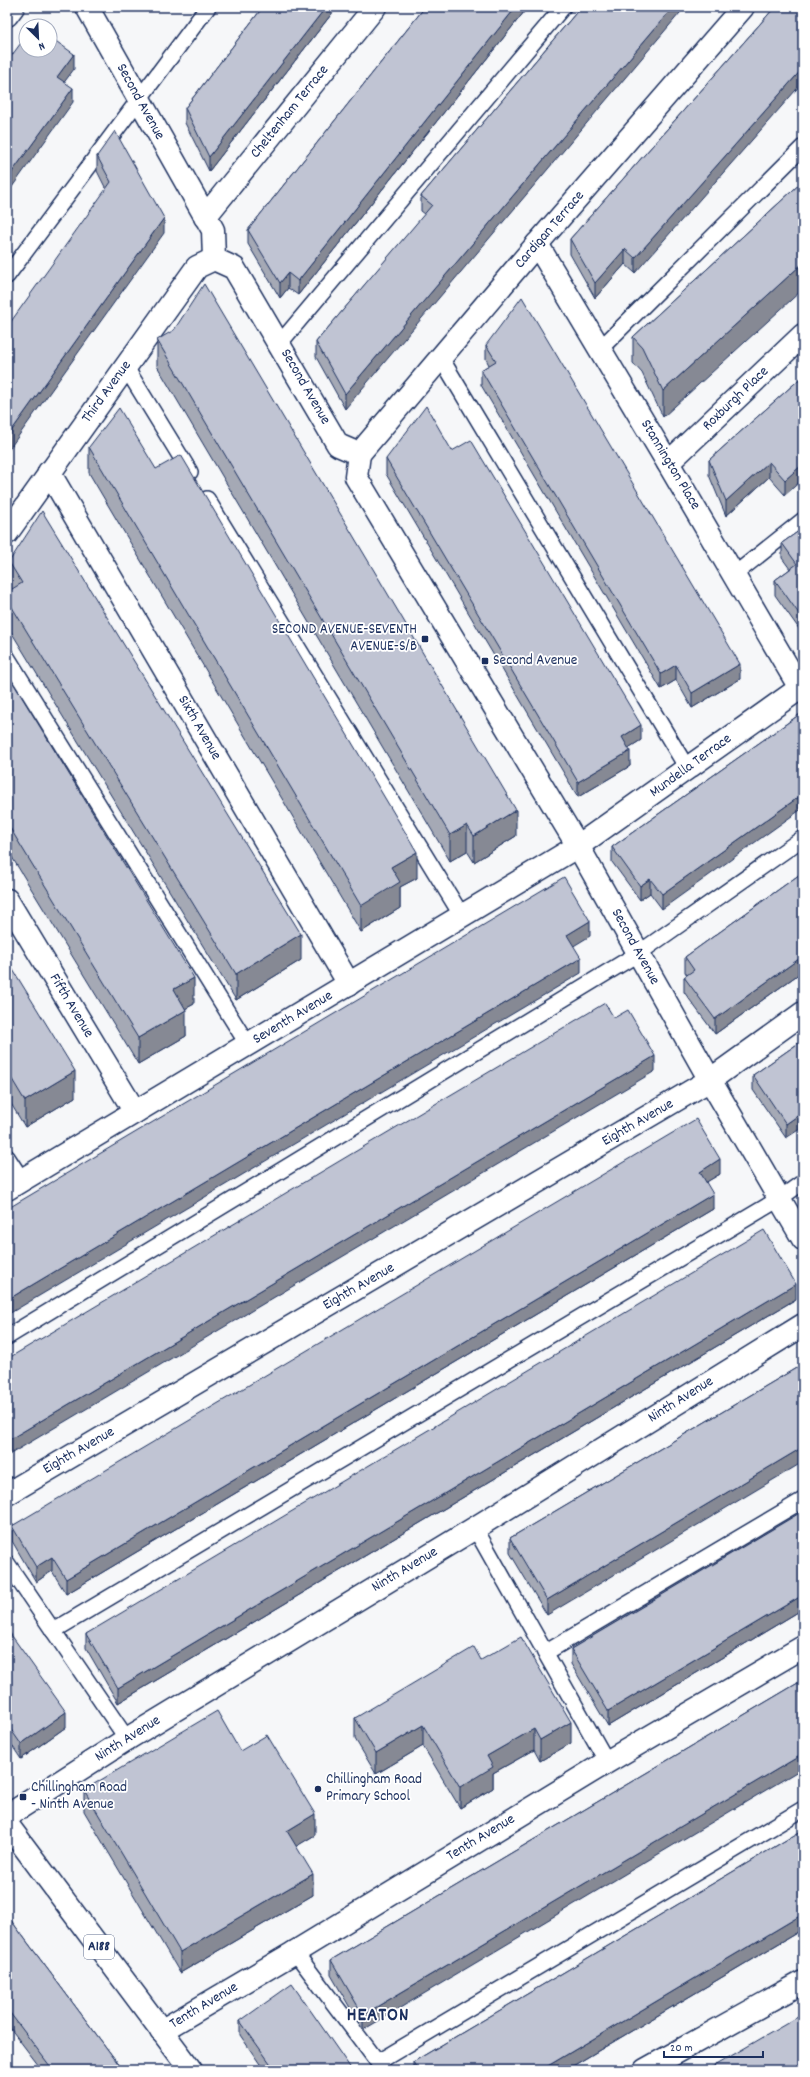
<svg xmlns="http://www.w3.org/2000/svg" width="810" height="2077" font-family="Dekko,sans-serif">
<rect width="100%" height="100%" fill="#f6f7f9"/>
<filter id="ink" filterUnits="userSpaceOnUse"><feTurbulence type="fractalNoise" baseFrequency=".025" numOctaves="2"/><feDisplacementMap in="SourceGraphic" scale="8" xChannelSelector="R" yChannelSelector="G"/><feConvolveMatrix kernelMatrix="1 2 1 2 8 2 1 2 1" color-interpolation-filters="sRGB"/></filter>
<g filter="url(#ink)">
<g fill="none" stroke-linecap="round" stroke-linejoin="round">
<defs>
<g id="service">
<polyline points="7,276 208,7"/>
<polyline points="280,343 563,7"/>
<polyline points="600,349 803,147"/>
<polyline points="441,358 687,768"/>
<polyline points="125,366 190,472"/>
<polyline points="207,499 462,916"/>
<polyline points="734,575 803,520"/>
<polyline points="7,657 248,1045"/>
<polyline points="7,1157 22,1180"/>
<polyline points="7,1337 639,953 803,838"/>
<polyline points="475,1528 607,1762"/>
<polyline points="7,1563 127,1739"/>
<polyline points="53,1631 779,1199 803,1182"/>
<polyline points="545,1653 803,1500"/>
<polyline points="295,1952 383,2069"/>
<polyline points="378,2062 803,1809"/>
</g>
<g id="pedestrian">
<polyline points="49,472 349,984"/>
<polyline points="7,900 135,1112"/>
<polyline points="7,1816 127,1739"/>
<polyline points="161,2031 295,1952"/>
</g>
<g id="minor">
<polyline points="87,7 213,230 214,259"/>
<polyline points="7,15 13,7"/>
<polyline points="205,217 375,7"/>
<polyline points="537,244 668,463 800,688"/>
<polyline points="214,259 234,268 338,445 359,454"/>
<polyline points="359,454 356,477 578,846 710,1080 803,1239"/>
<polyline points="359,454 537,244 743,7"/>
<polyline points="668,463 803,335"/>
<polyline points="7,533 197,267 214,259"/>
<polyline points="7,1189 578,846 803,686"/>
<polyline points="7,1494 710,1080 803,1013"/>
<polyline points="127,1739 475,1528 803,1325"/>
<polyline points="295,1952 607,1762 803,1647"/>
<polyline points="645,2070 803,1982"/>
</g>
<polyline id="primary" points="7,1824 191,2070"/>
</defs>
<use href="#service" stroke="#1b2f5e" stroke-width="18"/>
<use href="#pedestrian" stroke="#1b2f5e" stroke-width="25"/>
<use href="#minor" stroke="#1b2f5e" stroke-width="25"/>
<use href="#primary" stroke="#1b2f5e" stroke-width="25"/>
<use href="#service" stroke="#fff" stroke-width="15"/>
<use href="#pedestrian" stroke="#fff" stroke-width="22"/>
<use href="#minor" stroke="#fff" stroke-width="22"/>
<use href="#primary" stroke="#fff" stroke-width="22"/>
</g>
<g fill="#a5a9b5" stroke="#1b2f5e">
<polygon points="263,7 337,7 209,171 185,123 185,108"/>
<polygon points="425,7 528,7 298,295 288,288 280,298 248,244 248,230"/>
<polygon points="581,7 345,409 316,357 316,342 425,214 421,211 421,196"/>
<polygon points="775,7 635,273 625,264 595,298 570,254 570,239"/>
<polygon points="97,156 164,233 106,189 97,171"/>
<polygon points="803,181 663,417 642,373 633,363 633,337"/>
<polygon points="157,340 516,836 474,862 467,851 450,861 157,366"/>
<polygon points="486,345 740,679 692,708 676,680 661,689 481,385 481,370 489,365 486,359"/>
<polygon points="803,376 785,495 769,477 726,516 709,475 709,460"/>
<polygon points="89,447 156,469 417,878 400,887 400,908 361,932 89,473"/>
<polygon points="452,451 641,740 628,748 630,766 578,797 386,474 386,459"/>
<polygon points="803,528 803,632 802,633 775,595 775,580 790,569 782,558 782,543"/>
<polygon points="9,562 301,960 236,1000 7,625 7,592 10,590 9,588"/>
<polygon points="7,673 194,1004 185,1009 186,1036 138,1064 7,849"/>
<polygon points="803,712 662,909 650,893 640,900 612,862 612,847"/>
<polygon points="803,872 803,971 715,1034 684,992 684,977 687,975 685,972 685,957"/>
<polygon points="7,960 75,1097 25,1127 7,1097"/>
<polygon points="803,1040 786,1138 753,1090 753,1075"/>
<polygon points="720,1174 706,1182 713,1209 66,1594 52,1571 36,1582 12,1541 12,1526"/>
<polygon points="796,1299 118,1703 86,1648 86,1634"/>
<polygon points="803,1364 547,1615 510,1553 510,1538"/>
<polygon points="803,1511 803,1609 608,1726 571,1664 571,1649"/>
<polygon points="7,1629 66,1727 21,1759 7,1738"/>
<polygon points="481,1660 571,1743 540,1761 534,1750 493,1773 493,1788 460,1808 423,1746 376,1774 355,1739 355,1718"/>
<polygon points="803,1680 363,2030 331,1975 331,1960"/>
<polygon points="240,1751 315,1835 296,1846 313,1895 180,1973 84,1811 84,1790"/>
<polygon points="803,1830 803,1929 566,2070 413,2070 413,2062"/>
<polygon points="7,1915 123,2070 42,2070 7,2024"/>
<polygon points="240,2021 352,2070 264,2070 240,2035"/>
</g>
<g fill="#868994" stroke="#1b2f5e">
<polygon points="326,7 337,7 209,171 209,157"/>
<polygon points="516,7 528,7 298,295 298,281"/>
<polygon points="673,7 685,7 345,409 345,394"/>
<polygon points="74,54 74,69 57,92 57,77"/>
<polygon points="803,68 803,82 635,273 635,258"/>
<polygon points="73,88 73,102 7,194 7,179"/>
<polygon points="164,218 164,233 7,452 7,437"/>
<polygon points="625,249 625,264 595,298 595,283"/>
<polygon points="803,263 803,289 663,417 663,391"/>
<polygon points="288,273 288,288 280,298 280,283"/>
<polygon points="769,462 769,477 726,516 726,501"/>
<polygon points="803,464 803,479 785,495 785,480"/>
<polygon points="802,618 803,618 803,632 802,633"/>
<polygon points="740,664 740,679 692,708 692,693"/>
<polygon points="676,665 676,680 661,689 661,674"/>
<polygon points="641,725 641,740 622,752 622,737"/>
<polygon points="630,751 630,766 578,797 578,782"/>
<polygon points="803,794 803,808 662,909 662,894"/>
<polygon points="516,810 516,836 474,862 474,836"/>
<polygon points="467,825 467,851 450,861 450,835"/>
<polygon points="417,852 417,878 400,887 400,908 361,932 361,906 391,867"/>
<polygon points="650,879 650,893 640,900 640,886"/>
<polygon points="590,921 590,936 567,950 567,935"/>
<polygon points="301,934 301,960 236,1000 236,974"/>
<polygon points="803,956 803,971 715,1034 715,1019"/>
<polygon points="581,958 581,973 7,1315 7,1300"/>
<polygon points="194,978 194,1004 174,1015 174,989"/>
<polygon points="186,1010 186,1036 138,1064 138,1038"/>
<polygon points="655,1056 655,1071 7,1456 7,1441"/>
<polygon points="75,1071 75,1097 25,1127 25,1101"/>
<polygon points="803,1112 803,1127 786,1138 786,1124"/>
<polygon points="720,1159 720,1174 700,1186 700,1172"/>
<polygon points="713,1194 713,1209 66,1594 66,1579"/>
<polygon points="796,1284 796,1299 118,1703 118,1688"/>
<polygon points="803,1447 803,1462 547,1615 547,1600"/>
<polygon points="52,1557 52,1571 36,1582 36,1567"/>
<polygon points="803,1595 803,1609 608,1726 608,1711"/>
<polygon points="66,1712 66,1727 21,1759 21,1744"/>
<polygon points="571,1722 571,1743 540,1761 540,1740"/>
<polygon points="423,1725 423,1746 376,1774 376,1753"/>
<polygon points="534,1729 534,1750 493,1773 493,1788 460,1808 460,1787 487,1756"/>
<polygon points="803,1754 803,1768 363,2030 363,2015"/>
<polygon points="315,1814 315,1835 287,1852 287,1831"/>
<polygon points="313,1874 313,1895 180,1973 180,1952"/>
<polygon points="803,1914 803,1929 566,2070 541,2070"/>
</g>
<g fill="#c0c4d3" stroke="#1b2f5e">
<polygon points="263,7 326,7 209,157 185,108"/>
<polygon points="425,7 516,7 298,281 288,273 280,283 248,230"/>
<polygon points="581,7 673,7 345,394 316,342 432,205 421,196"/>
<polygon points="775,7 803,7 803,68 635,258 625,249 595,283 570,239"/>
<polygon points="26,36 26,50 50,50 50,37 74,54 57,77 73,88 7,179 7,62"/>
<polygon points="115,131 164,218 7,437 7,327 111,182 97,156"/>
<polygon points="803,181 803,263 663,391 642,347 633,337"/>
<polygon points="204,284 516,810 474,836 467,825 450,835 157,340 174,330"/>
<polygon points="522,297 740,664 692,693 676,665 661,674 481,370 496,361 486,345"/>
<polygon points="803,376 803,464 785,480 769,462 726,501 709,460"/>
<polygon points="426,406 452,451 471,440 641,725 622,737 630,751 578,782 386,459"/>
<polygon points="119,408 156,469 181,455 417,852 391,867 400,882 361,906 89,447"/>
<polygon points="42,511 301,934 236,974 7,599 7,592 22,583 9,562"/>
<polygon points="803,528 803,618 802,618 775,580 797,564 782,543"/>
<polygon points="7,673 194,978 174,989 186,1010 138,1038 7,823"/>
<polygon points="803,712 803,794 662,894 650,879 640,886 612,847"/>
<polygon points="803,872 803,956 715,1019 684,977 694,970 685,957"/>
<polygon points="564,877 590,921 567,935 581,958 7,1300 7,1209"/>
<polygon points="7,960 75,1071 25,1101 7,1071"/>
<polygon points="605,1003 614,1018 628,1010 655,1056 7,1441 7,1359"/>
<polygon points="803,1040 803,1112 786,1124 753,1075"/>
<polygon points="696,1119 720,1159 700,1172 713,1194 66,1579 52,1557 36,1567 12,1526"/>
<polygon points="764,1230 796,1284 118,1688 86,1634"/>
<polygon points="803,1364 803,1447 547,1600 510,1538"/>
<polygon points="803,1511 803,1595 608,1711 571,1649"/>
<polygon points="7,1629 66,1712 21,1744 7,1724"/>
<polygon points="521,1637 571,1722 540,1740 534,1729 487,1756 493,1767 460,1787 423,1725 376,1753 355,1718 474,1647 481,1660"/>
<polygon points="803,1680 803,1754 363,2015 331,1960"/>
<polygon points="217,1711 240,1751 267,1735 315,1814 287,1831 313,1874 180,1952 84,1790"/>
<polygon points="803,1830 803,1914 541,2070 418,2070 413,2062"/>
<polygon points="7,1915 123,2070 53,2070 7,2009"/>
<polygon points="292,1984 352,2070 275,2070 240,2021"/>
<polygon points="803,2014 803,2070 707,2070"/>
</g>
</g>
<g fill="#1b2f5e" stroke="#fff" stroke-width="1.5">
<rect x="421" y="635" width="8" height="8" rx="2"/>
<rect x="481" y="657" width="8" height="8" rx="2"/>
<circle cx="318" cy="1789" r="4"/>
<rect x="19" y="1793" width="8" height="8" rx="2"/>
</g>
<g text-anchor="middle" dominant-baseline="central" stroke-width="3.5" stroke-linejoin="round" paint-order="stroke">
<rect fill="#fff" stroke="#5f6d8e" stroke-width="1" x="84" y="1935" width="30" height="24" rx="3"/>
<g font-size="14" font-weight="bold" fill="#1b2f5e">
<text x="99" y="1947">A188</text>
</g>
<g font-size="15" fill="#1b2f5e" stroke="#fff">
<text transform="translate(140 102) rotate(61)">Second Avenue</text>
<text transform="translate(290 112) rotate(-51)">Cheltenham Terrace</text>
<text transform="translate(550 230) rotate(-49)">Cardigan Terrace</text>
<text transform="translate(305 387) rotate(60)">Second Avenue</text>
<text transform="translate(107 392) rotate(-54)">Third Avenue</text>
<text transform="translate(736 399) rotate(-44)">Roxburgh Place</text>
<text transform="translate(670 465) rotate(59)">Stannington Place</text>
<text transform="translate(199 728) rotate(60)">Sixth Avenue</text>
<text transform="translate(691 766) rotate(-36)">Mundella Terrace</text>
<text transform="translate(635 947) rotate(61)">Second Avenue</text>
<text transform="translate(71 1006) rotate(59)">Fifth Avenue</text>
<text transform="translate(293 1018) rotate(-31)">Seventh Avenue</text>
<text transform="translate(638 1123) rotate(-30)">Eighth Avenue</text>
<text transform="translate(359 1287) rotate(-30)">Eighth Avenue</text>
<text transform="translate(681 1400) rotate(-32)">Ninth Avenue</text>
<text transform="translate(79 1451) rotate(-30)">Eighth Avenue</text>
<text transform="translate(405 1570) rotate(-31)">Ninth Avenue</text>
<text transform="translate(128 1739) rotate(-32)">Ninth Avenue</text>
<text transform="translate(481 1838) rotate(-31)">Tenth Avenue</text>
<text transform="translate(204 2006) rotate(-31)">Tenth Avenue</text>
</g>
<g font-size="15" fill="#1b2f5e" stroke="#fff" text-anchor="start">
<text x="417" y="630" text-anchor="end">SECOND AVENUE-SEVENTH<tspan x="417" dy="17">AVENUE-S/B</tspan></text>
<text x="493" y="661">Second Avenue</text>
<text x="326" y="1780">Chillingham Road<tspan x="326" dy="17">Primary School</tspan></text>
<text x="31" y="1788">Chillingham Road<tspan x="31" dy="17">- Ninth Avenue</tspan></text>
</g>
<g font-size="19" font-weight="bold" letter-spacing="1" fill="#1b2f5e" stroke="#fff">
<text x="378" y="2016">HEATON</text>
</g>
</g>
<rect width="810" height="2077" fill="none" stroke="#fff" stroke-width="24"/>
<rect x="12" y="12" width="786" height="2053" fill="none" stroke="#1b2f5e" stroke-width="1.5" filter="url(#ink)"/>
<g transform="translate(38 38) rotate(156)"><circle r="19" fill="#ffffff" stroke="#a4acbf"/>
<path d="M0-3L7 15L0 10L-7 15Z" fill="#1b2f5e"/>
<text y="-6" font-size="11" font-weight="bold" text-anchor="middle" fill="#1b2f5e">N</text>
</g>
<path d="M664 2051v6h99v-6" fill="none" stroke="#1b2f5e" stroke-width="2"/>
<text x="670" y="2051" font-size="12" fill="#1b2f5e" stroke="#ffffff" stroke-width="3" paint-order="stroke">20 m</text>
</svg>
